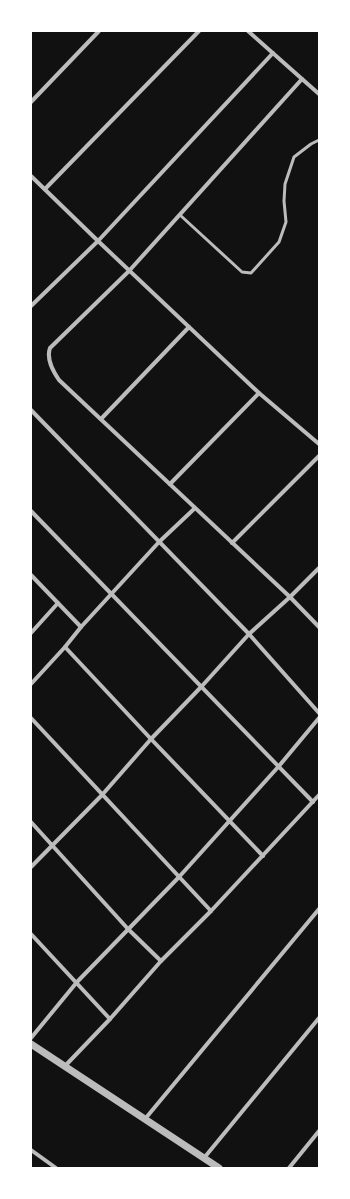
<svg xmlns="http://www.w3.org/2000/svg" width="350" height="1199" font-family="Mulish,sans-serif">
<rect width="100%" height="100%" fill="#111"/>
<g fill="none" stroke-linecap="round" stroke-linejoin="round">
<polyline stroke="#bcbcbc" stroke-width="3" points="180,215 242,272 251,273 279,242 286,222 284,201 285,184 294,157 311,144 319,140"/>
<g stroke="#bcbcbc" stroke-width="4">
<polyline points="248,31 319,94"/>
<path d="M302,79L129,271L50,348C46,359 53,371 59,380L290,597L319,627"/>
<polyline points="31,102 99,31"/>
<polyline points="31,176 98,241 259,393 319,444"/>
<polyline points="45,189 199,31"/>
<polyline points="31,306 98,241 273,53"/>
<polyline points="31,410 249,634 319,713"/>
<polyline points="101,419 189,327"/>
<polyline points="170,484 259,393"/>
<polyline points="31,511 313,802"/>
<polyline points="232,543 319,456"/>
<polyline points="31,575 81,627"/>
<polyline points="31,633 58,603"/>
<polyline points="65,647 151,739 263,856"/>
<polyline points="31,684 65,647 81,627 159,542 194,509"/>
<polyline points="31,718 211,911"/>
<polyline points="31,822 128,929 161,961"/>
<polyline points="31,867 102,795 151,739 202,686 249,634 290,597 319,568"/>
<polyline points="31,934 110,1019"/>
<polyline points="31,1038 77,982 179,877 279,766 319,718"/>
<polyline points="65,1066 110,1019 161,961 211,911 319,795"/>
<polyline points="145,1119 319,909"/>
<polyline points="31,1150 56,1168"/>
<polyline points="204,1158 319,1018"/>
<polyline points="289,1168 319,1131"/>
</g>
<polyline stroke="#bcbcbc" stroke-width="7" points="31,1044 219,1168"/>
</g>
<rect width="350" height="1199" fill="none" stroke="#ffffff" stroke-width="64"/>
</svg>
